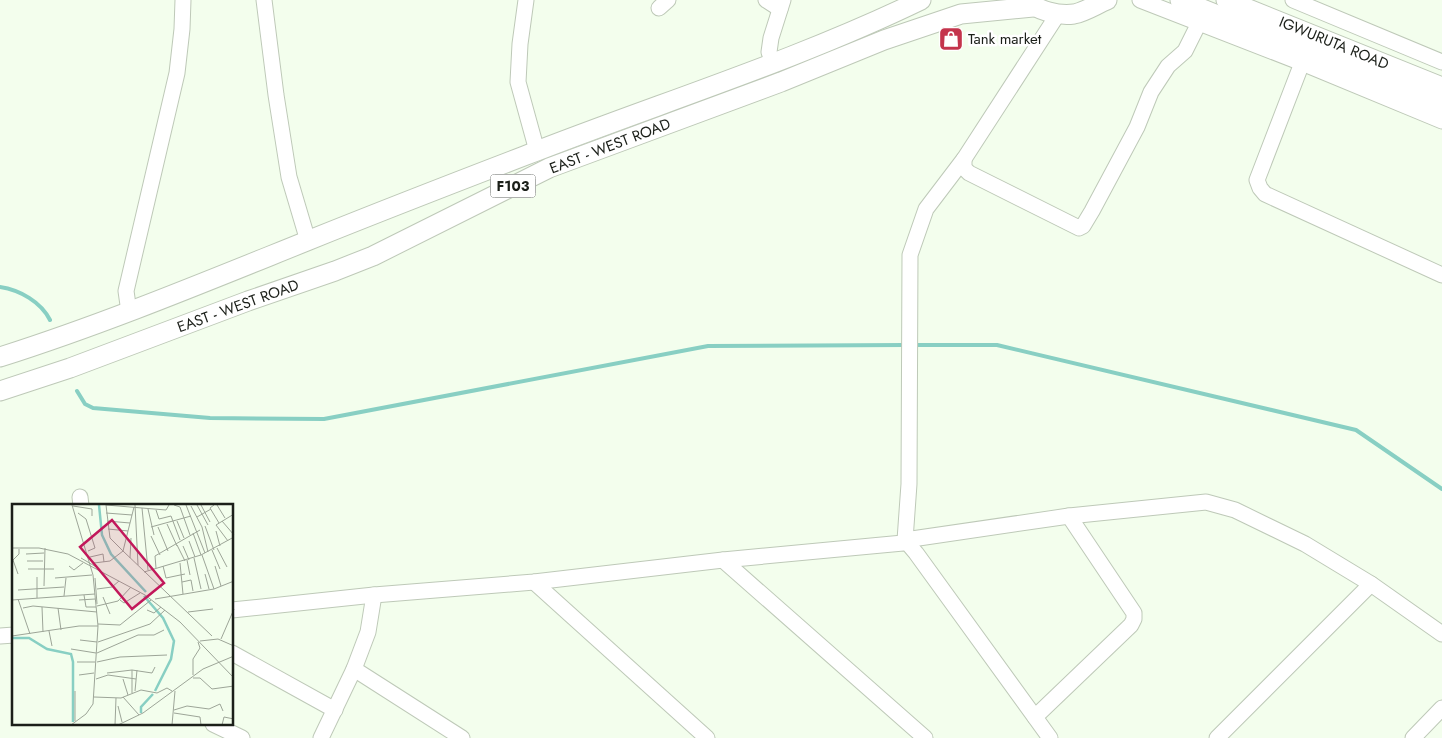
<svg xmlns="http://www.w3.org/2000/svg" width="1442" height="738" font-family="Jost,sans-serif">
<rect width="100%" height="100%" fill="#f3feed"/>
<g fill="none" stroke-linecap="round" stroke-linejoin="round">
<g stroke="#88cfc3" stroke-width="4">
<path d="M0,287C20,290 41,302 50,320"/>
<polyline points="912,345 997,345 1356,430 1442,489"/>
<polyline points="77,391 85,404 93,408 210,418 324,419 708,346 905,345"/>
</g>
<defs>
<g id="minor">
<polyline points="264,0 276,95 289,177 308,241"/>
<polyline points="526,0 520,44 518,82 537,151"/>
<polyline points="766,0 780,9"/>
<polyline points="1140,0 1302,63 1442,121"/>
<polyline points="1293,0 1442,62"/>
<polyline points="659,8 668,0"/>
<polyline points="1058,14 964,159 926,209 910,255 909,484 905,540 1069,516 1206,502 1235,510 1305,544 1371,584 1442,634"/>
<polyline points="1302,63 1257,180 1260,188 1265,194 1442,275"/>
<polyline points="773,64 769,52 771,38 783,0"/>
<polyline points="964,159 964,168 969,173 1079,228 1083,226 1092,211 1137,127 1151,92 1168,66 1185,51 1199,23"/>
<polyline points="129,312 126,291 177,73 182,29 183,0"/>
<polyline points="80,497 81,506"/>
<polyline points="723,560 925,738"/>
<polyline points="534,582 707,738"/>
<polyline points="232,610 374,595 534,582 723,560 903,543 905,540 916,553 1050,738"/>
<polyline points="0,636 14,635"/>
<polyline points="232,653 335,710"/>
<polyline points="354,669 462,738"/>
<polyline points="1035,717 1131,625 1134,619 1134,613 1069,516"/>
<polyline points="213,724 242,738"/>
<polyline points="321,738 354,669 368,632 374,595"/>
<polyline points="1217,738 1371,584"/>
<polyline points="1413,738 1442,708"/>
</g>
<g id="major">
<path d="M1026,0C1038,11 1058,16 1074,14C1085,12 1097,4 1107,0"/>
<polyline points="1180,0 1442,105"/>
<polyline points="1226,0 1442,87"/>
<path d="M0,357C104,324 205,282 307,241C379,212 451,184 524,156C656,104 793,62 921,0"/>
<polyline points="0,391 70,368 248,301 335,271 373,256 549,168 781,82 884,40 961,14 1033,7"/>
</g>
</defs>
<use href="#minor" stroke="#bec9b8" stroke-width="17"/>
<use href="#major" stroke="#bec9b8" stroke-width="21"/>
<use href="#minor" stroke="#fff" stroke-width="15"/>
<use href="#major" stroke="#fff" stroke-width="19"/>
</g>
<defs>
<symbol id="shop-square" viewBox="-11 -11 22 22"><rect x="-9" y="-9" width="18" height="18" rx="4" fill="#c4344c" stroke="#fff"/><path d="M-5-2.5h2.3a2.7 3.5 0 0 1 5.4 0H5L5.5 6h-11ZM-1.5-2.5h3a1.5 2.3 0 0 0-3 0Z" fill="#fff"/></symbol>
</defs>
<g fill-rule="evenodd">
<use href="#shop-square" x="937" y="25" width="28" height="28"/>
</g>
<g text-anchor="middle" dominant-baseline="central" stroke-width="5" stroke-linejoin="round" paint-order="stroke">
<rect fill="#fff" stroke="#5f625e" stroke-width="1" x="490.5" y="174.5" width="45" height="23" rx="4"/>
<g font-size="14" font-weight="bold" fill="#1b1f19">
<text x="513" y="186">F103</text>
</g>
<g font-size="15" fill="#1b1f19" stroke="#fff" text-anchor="start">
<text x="968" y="39">Tank market</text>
</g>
<g font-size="15" fill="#1b1f19" stroke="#fff">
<text transform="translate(1334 43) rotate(22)">IGWURUTA ROAD</text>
<text transform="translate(610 146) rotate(-21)">EAST - WEST ROAD</text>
<text transform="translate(238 306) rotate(-20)">EAST - WEST ROAD</text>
</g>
</g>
<g transform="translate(12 504)">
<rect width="221" height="221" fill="#f3feed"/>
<path fill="none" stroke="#88cfc3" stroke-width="2.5" d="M87,1L90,31L99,50L134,88M132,92L151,114L162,137L159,155L143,187M0,134H17L35,145L59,150L61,158V218M129,209V203L141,190"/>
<path fill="none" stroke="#9da598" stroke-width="1" d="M94,1L154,6L157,1M123,1L126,61M162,1L168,3L178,31M174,1L193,49M185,1L196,21M189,1L198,18M202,1L198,4L207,19M205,1L213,14M61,2L80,5V12M179,2L190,23L196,48M122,3L111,47L200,132M130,4L136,66M136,5L142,31M144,6L147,15L159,12L168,36M66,9L74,15L83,44L76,47M94,9L120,11M185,13L199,5M95,17L118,19M165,17L172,34M210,17L222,31M155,20L165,42M193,22L202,46M139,23L179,12M146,23L156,47M96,25L116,27M204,27L208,42M181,29L189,51M139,32L148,51M177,37L183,53M216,37L204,21L222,10M165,41L173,57M171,42L177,56M0,44H27L56,50L133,91L168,118L222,174M205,44L215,63M200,46L208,65M14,50L32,49M190,51L202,85M78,53L91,50L92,58M69,54L86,64M118,54L119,34M182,54L189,85M175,56L178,71M15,57H31M82,59L98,57L111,47L98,34L94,1M168,59L171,90M57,62L62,66L71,59M151,62L154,74L173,70M203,62L209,82M144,64L143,52L188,26M16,65H42M132,68L189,51L222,33M6,70L1,56L7,50V45M193,70L197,85M25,73V94M43,74L80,71M83,74L85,100M170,78L179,76L181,87M32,82L33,44M85,85L100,83L107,77M6,86L52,83M72,91L74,103H84M52,92L54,74M91,93L98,110M6,95L18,130M143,95L202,85L222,77M0,96L83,90M67,96L83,95M108,96L112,99L128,89M85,102L106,97L119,83M30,103L31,128M11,104L21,102L85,108M46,104L49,126M135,106L142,109L149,103M176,108L201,105M86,120L108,121L139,96M37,127L40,142M0,132L67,122H86M209,135L222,105M68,136L85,138M188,137L206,135L222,142M86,138L138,120L153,106M59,145L84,149M85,149L126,131H142L152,126M65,158H83M85,158L108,153L155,151M95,169L120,166L140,169L143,163M67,171L82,169M181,171V155L188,144L186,138M181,174H188L200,185L222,182M84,175L96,171L124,175M111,175L116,191M123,187L125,166M120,189V166M82,193L109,194L129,186L145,189L155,184L160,187M111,193L127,211M106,202L110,218M162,206L175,202L197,205L208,200L211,207M162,209L188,213L189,221M63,217V187M59,221L74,210L81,200L86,122L81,71L60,1M103,221L104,194M106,221L131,209L191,165L222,152M160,221L163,187M210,221L212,213L222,215"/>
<path fill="#c2185b" fill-opacity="0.15" stroke="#c2185b" stroke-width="2.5" d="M100,16L152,79L120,105L68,43Z"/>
<rect width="221" height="221" fill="none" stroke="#1b1f19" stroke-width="2.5"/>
</g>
</svg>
